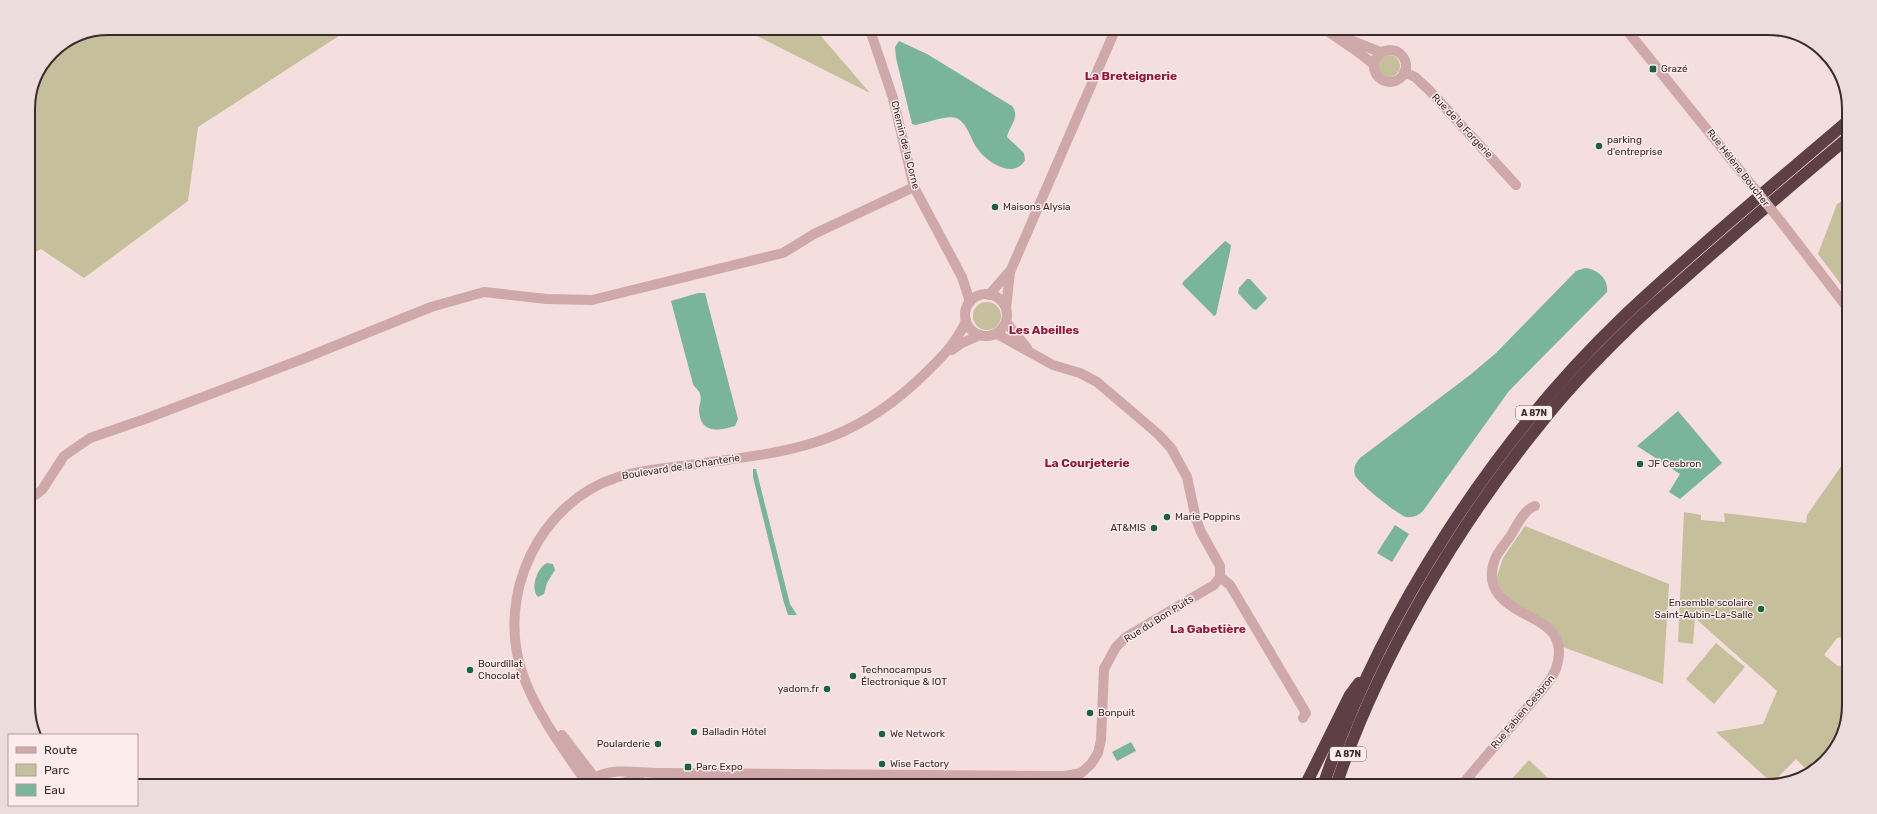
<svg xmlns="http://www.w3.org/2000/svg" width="1877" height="814" font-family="Rubik,sans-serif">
<rect width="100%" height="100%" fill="#f5dede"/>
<g fill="#c6bf9c">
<polygon points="109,28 351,28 198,127 188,201 84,278 41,249 28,256 28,104 36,74 52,52 78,34"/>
<polygon points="741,28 814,28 870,93 866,91"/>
<circle cx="1389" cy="66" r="11"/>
<polygon points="1849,197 1849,295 1818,254 1837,204"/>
<circle cx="987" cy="316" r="14"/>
<polygon points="1849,455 1849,631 1843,637 1837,638 1824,655 1838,666 1849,667 1849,705 1843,736 1813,772 1810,773 1796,759 1772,783 1716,732 1763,724 1777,691 1695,618 1693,644 1678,642 1684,512 1701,515 1701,520 1725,522 1724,513 1806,523 1807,515"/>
<polygon points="1525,526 1669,584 1663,684 1563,647 1511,603 1500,588 1496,579 1503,558"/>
<polygon points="1716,643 1745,667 1714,704 1686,679"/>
<polygon points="1529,760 1555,785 1554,786 1505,786"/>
</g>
<g fill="#7ab599">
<path d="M899,41L927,54L1012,106C1021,117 1009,126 1007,137L1024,153L1025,160C1014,180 986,162 977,148C970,139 968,123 956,118C947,115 926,123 916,125L912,124L896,58L895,47Z"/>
<polygon points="1225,241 1231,245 1230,252 1216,315 1214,316 1182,284 1184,281"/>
<path d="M1585,268C1597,269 1609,279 1607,292L1509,391L1423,511C1418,516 1412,518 1406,517C1398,515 1357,482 1355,475C1353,469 1355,463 1360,458L1470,375L1496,353L1576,271Z"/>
<polygon points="1247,279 1250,279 1267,298 1266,300 1256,310 1253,309 1238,293 1239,288"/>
<path d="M698,293H705L738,419L735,426C719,431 700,434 699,410C699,405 702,400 700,394C699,390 695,388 693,384L671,301Z"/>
<polygon points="1678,411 1722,463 1680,499 1669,492 1680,474 1637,446"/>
<polygon points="753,469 756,469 790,604 797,615 788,615 784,603 753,477"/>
<polygon points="1395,525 1409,534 1392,562 1377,553"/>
<path d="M547,563L553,564L555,570L547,583L544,594L538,597C530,588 537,568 547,563Z"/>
<polygon points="1131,742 1136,751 1117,761 1112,752"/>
</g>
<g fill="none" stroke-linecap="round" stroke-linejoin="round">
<g stroke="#cfa8aa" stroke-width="10">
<polyline points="871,28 872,36 893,98 914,187 962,277 970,302"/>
<polyline points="1323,28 1362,55 1374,65"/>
<polyline points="1625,28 1746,178"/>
<polyline points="1345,38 1380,52"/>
<circle cx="1390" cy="66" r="16"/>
<polyline points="1404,72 1415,77 1429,90 1516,185"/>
<polyline points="1782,223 1849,310"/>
<circle cx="986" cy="315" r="21"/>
<polyline points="989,295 1009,272"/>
<polyline points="1006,308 1010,272 1116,28"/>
<polyline points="1006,322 1027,348"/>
<polyline points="997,334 1053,365 1080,373 1097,382 1158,434 1171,448 1187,477 1196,519 1201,532 1220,566 1220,577"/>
<polyline points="952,350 962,343 980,335"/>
<polyline points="28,500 42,490 64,456 90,438 145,419 300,360 431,307 484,292 547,299 592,300 783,253 814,234 914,187"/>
<polyline points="1220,577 1230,585 1306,713 1303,718"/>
<polyline points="562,735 601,786"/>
<path d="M585,786C588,784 591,780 595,778C613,767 638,773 658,773L1065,776L1081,773L1091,764L1098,753L1101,740L1104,669L1116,647L1126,637L1214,585L1220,577"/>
<path d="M589,786C566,753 534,710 522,672C496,595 539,502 618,477C641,470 666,468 690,465C782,452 843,449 915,383C935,364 955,346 966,321"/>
<polyline points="618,786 641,774"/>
<path d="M1461,786L1547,684C1561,666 1566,640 1544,625C1520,609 1480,599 1495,559C1498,552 1504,545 1509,538C1516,528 1523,510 1535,506"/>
</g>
<g stroke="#5d3f45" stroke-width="12">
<polyline points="1305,786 1350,695 1359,683"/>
<path d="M1323,786C1380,616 1494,440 1624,316C1696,248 1773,185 1849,120"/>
<path d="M1336,786C1377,662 1456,528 1538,427C1565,392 1597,359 1629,328C1648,309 1669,292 1689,274C1741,228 1795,182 1849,137"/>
</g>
<polyline stroke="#cfa8aa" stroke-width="10" points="1746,178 1782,223"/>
</g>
<g fill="#196242" stroke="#fceceb" stroke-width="1.5">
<rect x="1649" y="65" width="8" height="8" rx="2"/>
<circle cx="1599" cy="146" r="4"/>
<circle cx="995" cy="207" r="4"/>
<circle cx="1640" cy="464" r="4"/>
<circle cx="1167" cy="517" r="4"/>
<circle cx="1154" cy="528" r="4"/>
<circle cx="1761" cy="609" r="4"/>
<circle cx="470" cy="670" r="4"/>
<circle cx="853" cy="676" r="4"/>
<circle cx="827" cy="689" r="4"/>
<circle cx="1090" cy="713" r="4"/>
<circle cx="694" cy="732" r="4"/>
<circle cx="882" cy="734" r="4"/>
<circle cx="658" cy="744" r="4"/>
<circle cx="882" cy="764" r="4"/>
<rect x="684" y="763" width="8" height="8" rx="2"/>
</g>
<g text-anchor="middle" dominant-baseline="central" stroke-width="3" stroke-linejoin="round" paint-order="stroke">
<g fill="#fceceb" stroke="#756465" stroke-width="1">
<rect x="1516" y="406" width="36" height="14" rx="3"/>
<rect x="1330" y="747" width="36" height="14" rx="3"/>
</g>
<g font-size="9" font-weight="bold" fill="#3b292c">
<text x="1534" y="413">A 87N</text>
<text x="1348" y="754">A 87N</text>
</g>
<g font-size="10" fill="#3b292c" stroke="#fceceb" text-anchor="start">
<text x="1661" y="69">Grazé</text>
<text x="1607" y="140">parking<tspan x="1607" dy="12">d'entreprise</tspan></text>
<text x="1003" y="207">Maisons Alysia</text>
<text x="1648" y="464">JF Cesbron</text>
<text x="1175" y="517">Marie Poppins</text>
<text x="1146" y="528" text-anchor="end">AT&amp;MIS</text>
<text x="1753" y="603" text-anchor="end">Ensemble scolaire<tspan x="1753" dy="12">Saint-Aubin-La-Salle</tspan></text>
<text x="478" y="664">Bourdillat<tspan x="478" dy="12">Chocolat</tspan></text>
<text x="861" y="670">Technocampus<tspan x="861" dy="12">Électronique &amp; IOT</tspan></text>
<text x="819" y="689" text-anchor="end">yadom.fr</text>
<text x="1098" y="713">Bonpuit</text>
<text x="702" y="732">Balladin Hôtel</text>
<text x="890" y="734">We Network</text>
<text x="650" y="744" text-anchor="end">Poularderie</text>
<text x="890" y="764">Wise Factory</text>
<text x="696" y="767">Parc Expo</text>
</g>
<g font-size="10" fill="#3b292c" stroke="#fceceb">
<text transform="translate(1462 126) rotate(47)">Rue de la Forgerie</text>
<text transform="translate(905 145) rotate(76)">Chemin de la Corne</text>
<text transform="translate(1738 168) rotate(52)">Rue Hélène Boucher</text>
<text transform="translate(681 467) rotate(-9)">Boulevard de la Chanterie</text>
<text transform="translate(1159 619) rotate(-32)">Rue du Bon Puits</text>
<text transform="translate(1523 712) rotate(-50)">Rue Fabien Cesbron</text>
</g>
<g font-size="12" font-weight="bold" fill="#93193a" stroke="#fceceb">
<text x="1131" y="76">La Breteignerie</text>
<text x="1044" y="330">Les Abeilles</text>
<text x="1087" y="463">La Courjeterie</text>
<text x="1208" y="629">La Gabetière</text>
</g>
</g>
<path d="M0 0H1877V814H0ZM109 35H1768A74 74 0 0 1 1842 109V705A74 74 0 0 1 1768 779H109A74 74 0 0 1 35 705V109A74 74 0 0 1 109 35Z" fill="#eddcdc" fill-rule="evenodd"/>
<path fill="none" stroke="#3b292c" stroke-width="2" d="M109 35H1768A74 74 0 0 1 1842 109V705A74 74 0 0 1 1768 779H109A74 74 0 0 1 35 705V109A74 74 0 0 1 109 35Z"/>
<rect x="8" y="734" width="130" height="72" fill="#fceceb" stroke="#af9e9f"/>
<rect x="16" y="747" width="20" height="6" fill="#cfa8aa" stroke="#af9e9f"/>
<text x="44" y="754" font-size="12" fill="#3b292c">Route</text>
<rect x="16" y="764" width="20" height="12" fill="#c6bf9c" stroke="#af9e9f"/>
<text x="44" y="774" font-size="12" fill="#3b292c">Parc</text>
<rect x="16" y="784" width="20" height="12" fill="#7ab599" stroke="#af9e9f"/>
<text x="44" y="794" font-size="12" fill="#3b292c">Eau</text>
</svg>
